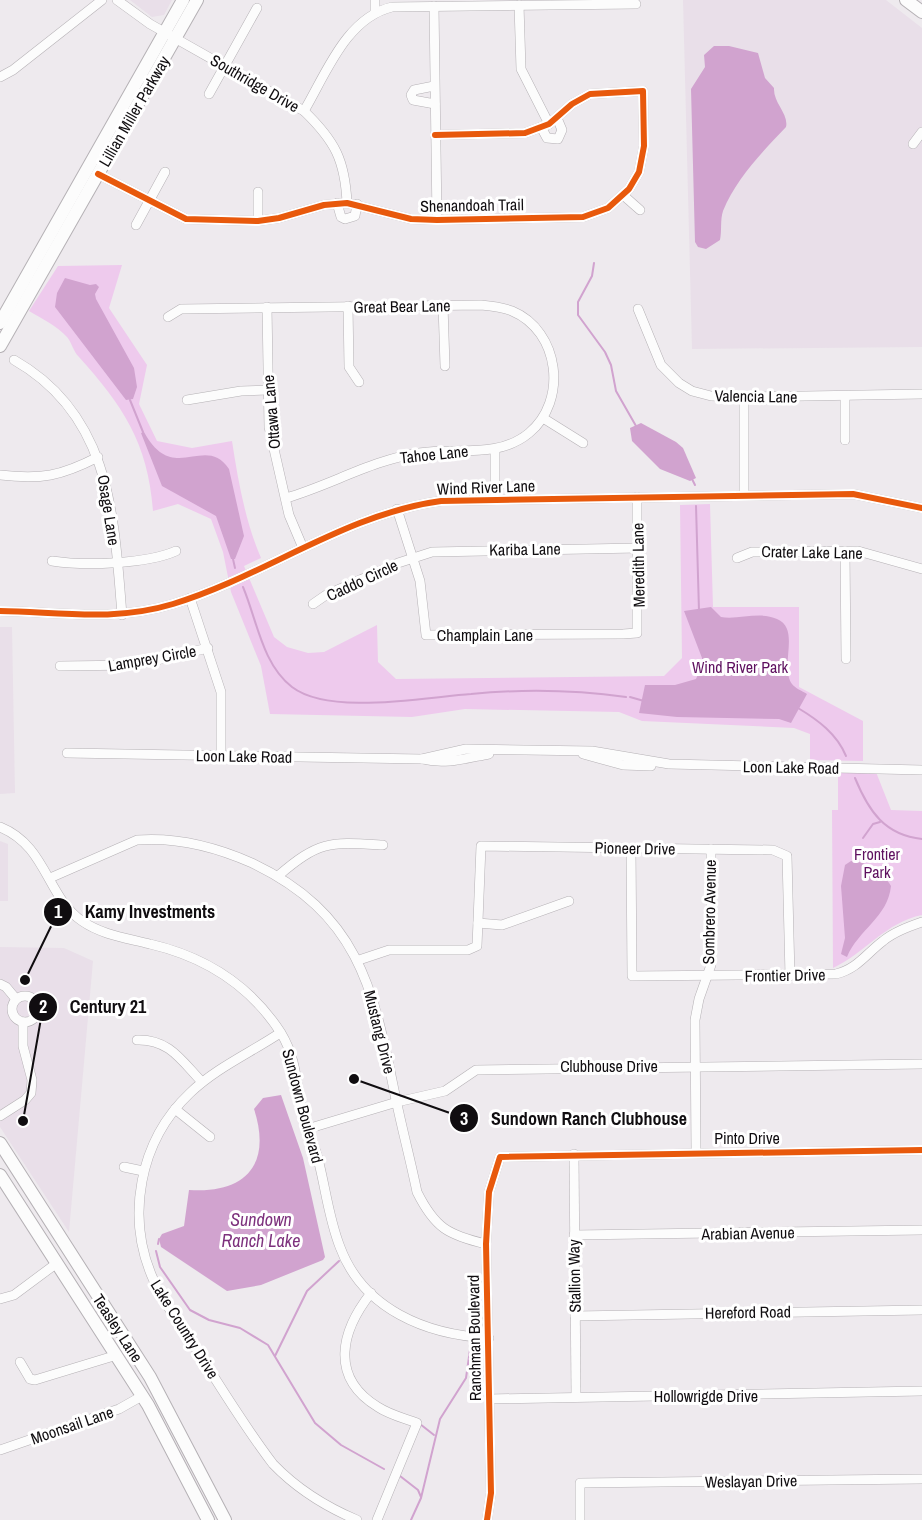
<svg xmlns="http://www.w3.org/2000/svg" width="922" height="1520" font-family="'Archivo Narrow',sans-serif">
<rect width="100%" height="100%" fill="#eeeaee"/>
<g fill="#e9dfe9">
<polygon points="130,0 172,0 164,15 152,17"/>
<polygon points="683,0 886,0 922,28 922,347 692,349"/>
<polygon points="0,627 12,627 15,793 0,794"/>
<polygon points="0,841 8,844 8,901 0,901"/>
<polygon points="0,947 64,948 93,961 69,1232 0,1127"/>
</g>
<g fill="#eecaed">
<path d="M122,265L109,308L147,365L139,404L157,441L192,448L232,441C238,480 245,521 261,558L244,566L274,637L287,647L308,653L324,652L377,625L378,662L396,679L664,676L682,658L680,505L710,504L713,607H799V687L863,721V761L810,760V734L794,728L642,721L619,712L465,709L412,717L270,714L261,666L231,592L223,552L211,519L178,504L153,511C148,443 123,406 79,357C73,351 72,343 67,337C57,326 41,318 29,311L58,266Z"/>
<path d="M838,771L876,772L891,810L922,811V915C886,922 865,953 833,968L832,810H838Z"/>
</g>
<g fill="#d1a3cf">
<path d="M714,46H729L758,53L765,78L774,88C773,103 789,114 786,127C763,151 736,179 723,211C720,220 722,231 720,240L706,249L698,247L695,242L691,89L705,67L704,55Z"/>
<polygon points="65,278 90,285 96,284 99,287 95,294 96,299 134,368 137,387 133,399 126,400 55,307 57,293"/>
<polygon points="641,423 676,442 683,448 696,478 690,481 660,469 632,441 630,428"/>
<path d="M144,432C173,486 205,433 229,469L244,536L235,559H231L216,516L162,486L141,433Z"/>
<path d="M711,607L721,617C738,620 761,611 777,619C801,629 779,666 792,684C795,688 802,691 807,694L791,723L779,719L677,717L639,713L645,685H675L696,679L702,665V658L684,611Z"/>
<path d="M851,861C866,861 884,873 891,886C888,917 858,930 847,957L841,954L845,938L841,886L845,865Z"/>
<path d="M281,1095L303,1158L325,1257L323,1260L261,1285L227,1291L161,1247L159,1239L162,1234L184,1226L189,1190C246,1194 272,1164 254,1109L263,1098Z"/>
</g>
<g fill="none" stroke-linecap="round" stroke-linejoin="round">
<g stroke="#d1a3cf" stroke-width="2">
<polyline points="594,263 592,276 578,302 578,315 605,352 611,365 616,391 636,426"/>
<polyline points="130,400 143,432"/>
<polyline points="692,479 695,485"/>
<polyline points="696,506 699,611"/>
<polyline points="233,559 235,568"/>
<path d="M243,587C257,620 262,664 292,687C330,716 426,697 471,694C522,689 576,690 626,697"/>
<polyline points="630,697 644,701"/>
<path d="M798,708C818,720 837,734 846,756"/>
<path d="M855,778C869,812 885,835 922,839"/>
<polyline points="863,838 873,824 880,822"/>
<polyline points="853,861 854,855"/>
<polyline points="158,1244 159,1239"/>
<polyline points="156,1251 160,1267 190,1310 209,1320 240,1328 268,1345 315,1423 341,1445 384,1469"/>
<polyline points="275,1356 307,1291 339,1261"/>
<polyline points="420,1424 434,1435"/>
<polyline points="400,1476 418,1490 421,1497"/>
<polyline points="411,1520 421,1498 440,1419 466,1378 471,1343"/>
</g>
<defs>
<g id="minor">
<path d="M117,0L150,24L304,111C335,141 345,160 347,203"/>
<polyline points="375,0 375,13"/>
<polyline points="519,5 521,69 549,124"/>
<polyline points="434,6 437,220"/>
<polyline points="0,77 13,70 102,0"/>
<polyline points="434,86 414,90 411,95 413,100 435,104"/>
<polyline points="209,94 257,8"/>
<path d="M304,111C326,74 346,18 392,7L636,4"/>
<polyline points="541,127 547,138 558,139 562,130 557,118"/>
<polyline points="913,144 922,132"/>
<polyline points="98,174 186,219 258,221 279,218 324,205 347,203 411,219 437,220 583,217 608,208 629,189 639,172 644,146 643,91 590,94 572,104 549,124 525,133 435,135"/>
<polyline points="258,192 258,221"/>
<polyline points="623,195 640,210"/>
<polyline points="337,203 341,217 345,219 355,216 357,204"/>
<polyline points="136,225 165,172"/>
<polyline points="443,305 445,366"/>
<polyline points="348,306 349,367 359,382"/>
<polyline points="267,307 269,427 289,515 303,548"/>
<polyline points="638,309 661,365 679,383 692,391 711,396 744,397 922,394"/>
<path d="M168,317L181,309L481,305C492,306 502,307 512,311C560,331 568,401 529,433C498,459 456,447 419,453C372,460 331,485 286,498"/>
<path d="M14,360C111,415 114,516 122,615"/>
<polyline points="845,396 845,440"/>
<polyline points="744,397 744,495"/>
<polyline points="187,400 241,391 267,390"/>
<polyline points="543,418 583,443"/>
<polyline points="495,450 495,499"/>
<path d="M0,475C41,480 61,476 98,457"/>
<polyline points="397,509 420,581 426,635 623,634 637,633 637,497"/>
<polyline points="845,551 846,659"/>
<polyline points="737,558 752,552 858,551 922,569"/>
<path d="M52,561C85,566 146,564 176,551"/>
<polyline points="190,598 221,692 221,756"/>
<polyline points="313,604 326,595 398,563 432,552 638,548"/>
<path d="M0,611C59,612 114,622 173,604C265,576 345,514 441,501L853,494L922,508"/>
<polyline points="60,666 136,665 208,648"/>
<path d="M67,753L422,759C445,765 467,758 489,754"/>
<polyline points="583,754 623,765 651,766"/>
<polyline points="422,759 466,749 592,751 669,764 922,770"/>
<path d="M0,827C47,846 46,896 82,921C102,935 127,938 150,944C206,957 250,985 281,1033C296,1058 296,1080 301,1107C304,1126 315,1143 319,1163C326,1191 329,1219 340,1247C363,1309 426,1335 489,1338"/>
<path d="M631,848L632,976L836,974C857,969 866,954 883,941C894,932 908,927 922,922"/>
<path d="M278,876C320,840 330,842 383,845"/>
<path d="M50,878L137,840C177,837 216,847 252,863C357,913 373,986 394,1090C401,1125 410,1158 417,1192C435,1228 448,1235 486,1244"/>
<polyline points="478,923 502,925 569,901"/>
<polyline points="359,960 389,950 468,950 477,946 481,846 773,850 787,856 790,976"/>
<polyline points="0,984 6,987 16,999"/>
<circle cx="25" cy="1009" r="13"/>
<path d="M280,1033C250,1053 216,1068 190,1093C139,1141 125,1218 154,1281C166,1308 186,1333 202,1358C225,1394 247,1430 273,1464C297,1489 324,1506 357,1520"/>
<path d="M137,1040C169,1039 181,1060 202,1082"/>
<polyline points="175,1109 210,1137"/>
<polyline points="0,1116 25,1100 31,1093 32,1080 23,1046 23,1022"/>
<polyline points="307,1129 397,1102 445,1091 476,1070 922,1064"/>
<polyline points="696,1151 695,1020 699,999 711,965 711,849"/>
<polyline points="574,1154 576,1397"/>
<polyline points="124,1167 143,1171"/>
<polyline points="574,1235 922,1230"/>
<path d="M371,1293C341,1331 329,1377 378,1407C390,1415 404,1418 417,1423L377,1520"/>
<polyline points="0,1299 14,1295 57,1263"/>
<polyline points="575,1316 922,1310"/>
<polyline points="20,1362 30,1379 35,1380 117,1355"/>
<polyline points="489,1399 922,1391"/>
<polyline points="0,1450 119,1409 142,1396"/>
<polyline points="487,1520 491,1493 486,1244 489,1192 500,1157 922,1150"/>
<polyline points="580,1520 580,1483 922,1479"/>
</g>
<g id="major">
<polyline points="906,0 922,12"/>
<polyline points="0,323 183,0"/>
<polyline points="0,346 197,0"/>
<polyline points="0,1143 150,1377 225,1520"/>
<polyline points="0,1175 148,1405 208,1520"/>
</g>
</defs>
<use href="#minor" stroke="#b5b1b5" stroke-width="10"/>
<use href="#major" stroke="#b5b1b5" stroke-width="14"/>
<use href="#minor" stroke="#fcfcfc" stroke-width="9"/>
<use href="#major" stroke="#fcfcfc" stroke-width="12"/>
<defs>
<g id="cycleway">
<polyline points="98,174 186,219 258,221 279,218 324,205 347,203 411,219 437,220 583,217 608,208 629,189 639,172 644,146 643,91 590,94 572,104 549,124 525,133 435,135"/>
<path d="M0,611C59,612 114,622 173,604C265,576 345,514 441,501L853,494L922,508"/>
<polyline points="487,1520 491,1493 486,1244 489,1192 500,1157 922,1150"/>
</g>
</defs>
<use href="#cycleway" stroke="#fff" stroke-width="10"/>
<use href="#cycleway" stroke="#e8590c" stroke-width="6"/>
</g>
<g text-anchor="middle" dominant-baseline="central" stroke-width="6" stroke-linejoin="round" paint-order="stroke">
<g font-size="16" fill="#100d10" stroke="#fff">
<text transform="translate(255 83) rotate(30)">Southridge Drive</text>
<text transform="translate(134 111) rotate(-60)">Lillian Miller Parkway</text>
<text transform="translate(472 205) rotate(-1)">Shenandoah Trail</text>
<text transform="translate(402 306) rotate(-1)">Great Bear Lane</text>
<text transform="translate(756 396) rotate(1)">Valencia Lane</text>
<text transform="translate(271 412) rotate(-95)">Ottawa Lane</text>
<text transform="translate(434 454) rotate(-6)">Tahoe Lane</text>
<text transform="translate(486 487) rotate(-2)">Wind River Lane</text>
<text transform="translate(109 510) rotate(81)">Osage Lane</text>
<text transform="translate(525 549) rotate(-1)">Kariba Lane</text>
<text transform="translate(812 552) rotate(1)">Crater Lake Lane</text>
<text transform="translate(638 565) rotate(-91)">Meredith Lane</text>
<text transform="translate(362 580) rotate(-25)">Caddo Circle</text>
<text x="485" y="635">Champlain Lane</text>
<text transform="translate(152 658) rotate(-10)">Lamprey Circle</text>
<text transform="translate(244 756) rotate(1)">Loon Lake Road</text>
<text transform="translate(791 767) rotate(1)">Loon Lake Road</text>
<text transform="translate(635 848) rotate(1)">Pioneer Drive</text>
<text transform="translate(709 912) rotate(-89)">Sombrero Avenue</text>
<text transform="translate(785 975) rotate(-1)">Frontier Drive</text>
<text transform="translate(380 1032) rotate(76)">Mustang Drive</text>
<text x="609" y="1066">Clubhouse Drive</text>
<text transform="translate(303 1106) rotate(75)">Sundown Boulevard</text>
<text x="747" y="1138">Pinto Drive</text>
<text transform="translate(748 1233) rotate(-1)">Arabian Avenue</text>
<text transform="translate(574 1276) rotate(-91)">Stallion Way</text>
<text transform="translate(748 1312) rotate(-1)">Hereford Road</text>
<text transform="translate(118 1328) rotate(57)">Teasley Lane</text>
<text transform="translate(185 1329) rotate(58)">Lake Country Drive</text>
<text transform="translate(474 1338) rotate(-91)">Ranchman Boulevard</text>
<text x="706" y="1396">Hollowrigde Drive</text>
<text transform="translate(72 1425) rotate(-19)">Moonsail Lane</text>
<text transform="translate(751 1481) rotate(-1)">Weslayan Drive</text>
</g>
<g font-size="16" fill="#5e105f" stroke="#fff">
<text x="740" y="667">Wind River Park</text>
<text x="877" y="854">Frontier<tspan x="877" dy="18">Park</tspan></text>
</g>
<g font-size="18" font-style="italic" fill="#7d317d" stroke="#fff">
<text x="261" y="1219">Sundown<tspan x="261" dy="21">Ranch Lake</tspan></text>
</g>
</g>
<path fill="none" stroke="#100d10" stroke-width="2" d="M25 980L58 912M23 1121L43 1007M354 1079L464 1118"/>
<g fill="#100d10" stroke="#fff" stroke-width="2">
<circle cx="25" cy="980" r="6"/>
<circle cx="23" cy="1121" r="6"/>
<circle cx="354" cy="1079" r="6"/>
<circle cx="58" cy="912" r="15"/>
<circle cx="43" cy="1007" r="15"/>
<circle cx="464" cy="1118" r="15"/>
</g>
<g font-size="18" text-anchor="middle" font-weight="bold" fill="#fff">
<text x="58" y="918">1</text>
<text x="43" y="1013">2</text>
<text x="464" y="1125">3</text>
</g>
<g font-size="18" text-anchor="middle" font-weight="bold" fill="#100d10" stroke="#fff" stroke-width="6" stroke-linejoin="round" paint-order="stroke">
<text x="150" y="918">Kamy Investments</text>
<text x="108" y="1013">Century 21</text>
<text x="589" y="1125">Sundown Ranch Clubhouse</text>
</g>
</svg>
